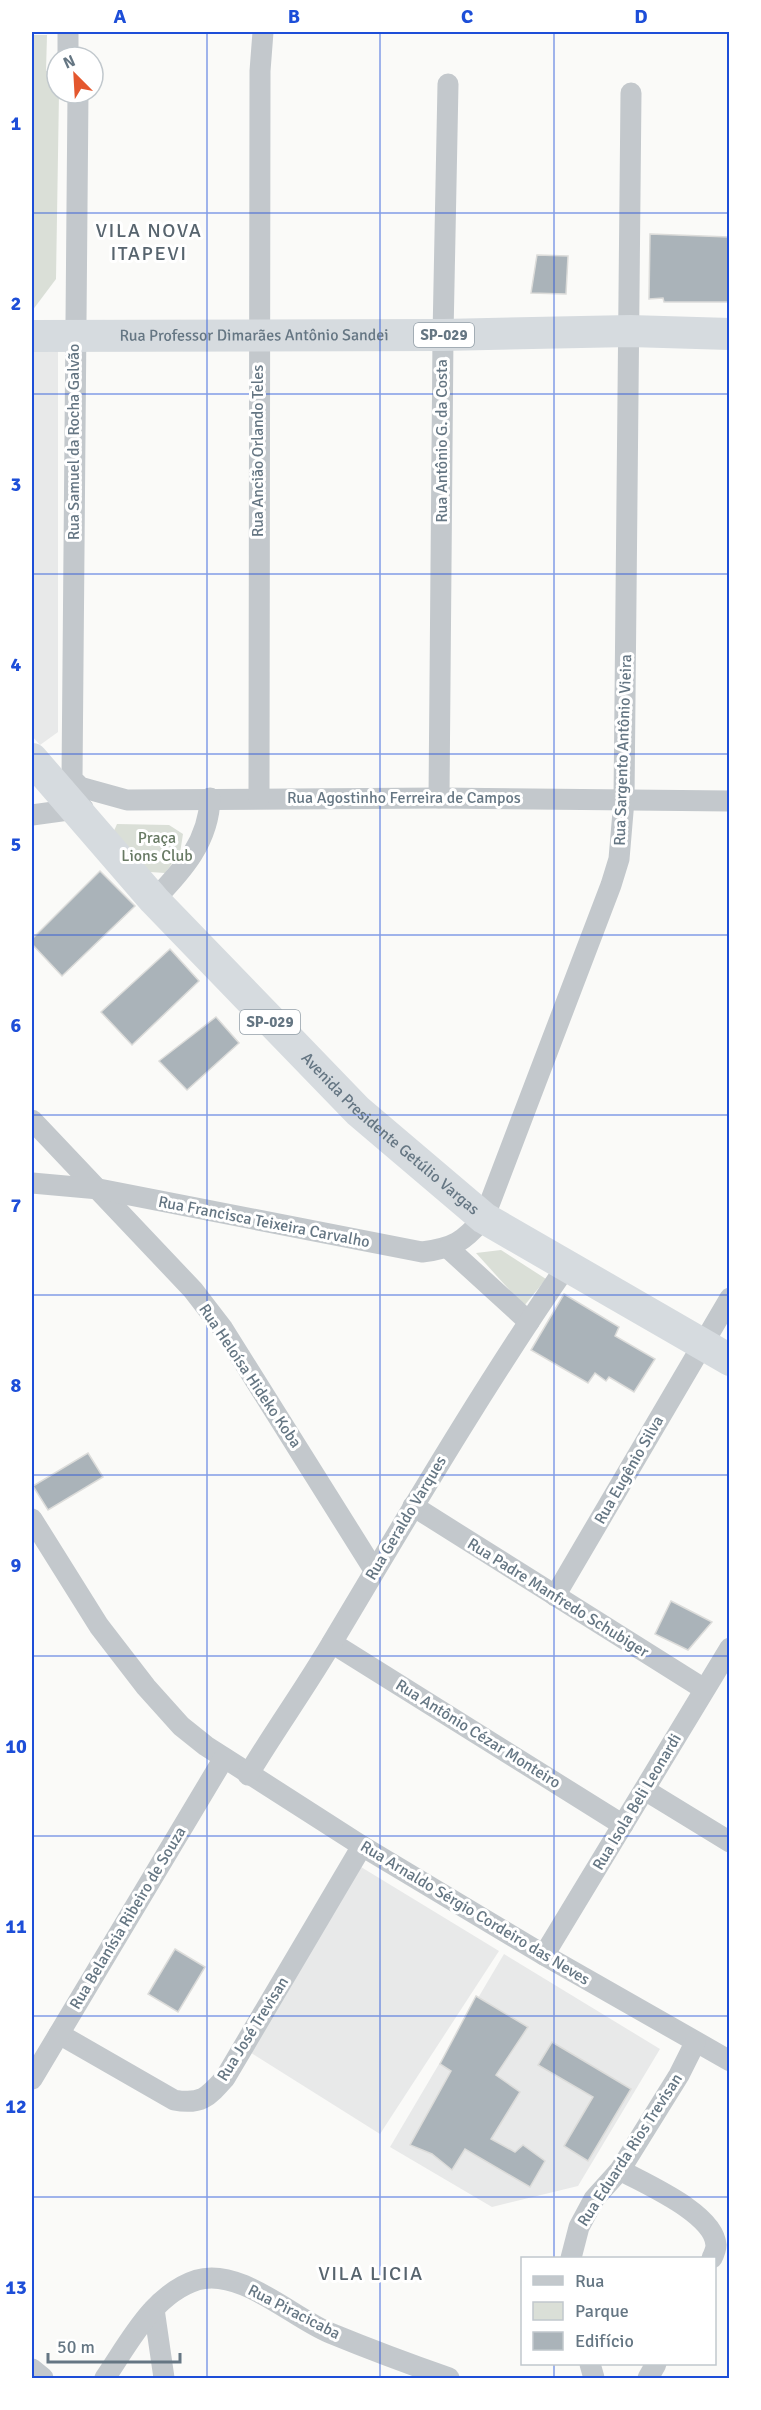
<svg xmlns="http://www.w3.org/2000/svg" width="761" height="2410" font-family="Signika,sans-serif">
<rect width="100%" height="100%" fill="#fafaf8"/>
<g fill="#e8e9e9">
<polygon points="58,351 58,732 40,745 32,736 32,352"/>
<polygon points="361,1867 499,1951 380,2134 248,2051"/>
<polygon points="504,1954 660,2049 578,2186 492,2207 390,2147"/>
</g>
<g fill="#dadfd7">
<polygon points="32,35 47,35 46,71 57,71 57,93 59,93 56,279 32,311"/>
<polygon points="117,824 169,825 183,834 180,853 165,873 150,872 113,833"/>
<polygon points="501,1250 546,1279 524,1306 476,1253"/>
</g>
<g fill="#aab3b9" stroke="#dcdcda" stroke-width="1.5">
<polygon points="650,234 729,237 729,302 664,302 663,298 649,299"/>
<polygon points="537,255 568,256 566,294 531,293"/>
<polygon points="100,871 135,906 62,976 32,944 32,939"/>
<polygon points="170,949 199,981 132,1045 101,1012"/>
<polygon points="216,1017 239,1043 187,1090 159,1061"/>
<polygon points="564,1294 619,1327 615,1336 655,1359 634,1392 609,1377 606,1381 595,1373 588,1383 531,1350"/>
<polygon points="88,1453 103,1477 48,1510 33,1486"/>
<polygon points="671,1601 712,1622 688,1650 655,1634"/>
<polygon points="175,1949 205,1967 178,2012 148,1994"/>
<polygon points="476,1996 528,2027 496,2075 520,2092 491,2139 515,2152 523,2145 545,2161 530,2187 465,2149 452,2170 432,2154 410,2145 451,2071 440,2064"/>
<polygon points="552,2042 631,2089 588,2161 564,2146 593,2097 538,2065"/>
</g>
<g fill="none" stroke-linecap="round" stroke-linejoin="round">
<g stroke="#c3c8cc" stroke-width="21">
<polyline points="68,57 68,32"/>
<polyline points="78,93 72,779 80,787 127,800 439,798 730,801"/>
<polyline points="259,798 260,71 263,32"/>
<polyline points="439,798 443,335 448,84"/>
<polyline points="32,815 83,808"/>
<path d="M154,900C183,870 209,841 210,798"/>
<polyline points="32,1120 193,1290 223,1329 374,1570"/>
<path d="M32,1183L99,1189L422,1252C454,1248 463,1242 484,1218L611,885L619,859L624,800L631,93"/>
<polyline points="448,1248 529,1322"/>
<polyline points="413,1506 704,1689"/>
<polyline points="32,1519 99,1626 146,1687 181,1726 206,1746 362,1846 544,1955 730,2061"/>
<polyline points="555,1596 730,1298"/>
<polyline points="332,1643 623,1825"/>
<path d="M248,1775C275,1730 306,1687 333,1641C409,1514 484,1386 568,1264"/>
<polyline points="645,1790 730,1842"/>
<polyline points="544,1955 730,1648"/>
<path d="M59,2034L174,2100C201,2105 208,2097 225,2078L362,1846"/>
<polyline points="32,2079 224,1758"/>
<path d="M620,2170C645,2184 714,2213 716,2245C716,2249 714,2254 712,2258"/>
<polyline points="571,2258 579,2227 594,2199 620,2170 679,2075 695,2043"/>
<polyline points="154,2309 164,2378"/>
<polyline points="590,2364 594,2378"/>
<polyline points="32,2369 43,2378"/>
<path d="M105,2378C129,2343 153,2294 197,2280C240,2267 293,2318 330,2333C369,2349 409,2364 449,2378"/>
<polyline points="648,2378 656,2364"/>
</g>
<g stroke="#d6dbdf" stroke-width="32">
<path id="s1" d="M32,336L443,335L630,331L730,334"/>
<path id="s2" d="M32,759L154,900L358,1111L484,1218L730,1360"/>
</g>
</g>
<path fill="none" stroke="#1d4ed8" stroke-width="1.5" stroke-opacity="0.55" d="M207,32V2378M380,32V2378M554,32V2258M32,213H730M32,394H730M32,574H730M32,754H730M32,935H730M32,1115H730M32,1295H730M32,1475H730M32,1656H730M32,1836H730M32,2016H730M32,2197H730M554,2364V2378"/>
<g text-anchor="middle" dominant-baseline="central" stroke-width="6" stroke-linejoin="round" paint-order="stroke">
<g fill="#fff" stroke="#939fa8" stroke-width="1.5">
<rect x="414" y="323" width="60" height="24" rx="4.5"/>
<rect x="240" y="1010" width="60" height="24" rx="4.5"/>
</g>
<g font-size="15" font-weight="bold" fill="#657683">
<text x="444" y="335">SP-029</text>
<text x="270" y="1022">SP-029</text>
</g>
<g font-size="16" fill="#657683" stroke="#fff">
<text stroke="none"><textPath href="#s1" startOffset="222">Rua Professor Dimarães Antônio Sandei</textPath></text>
<text transform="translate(442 441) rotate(-90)">Rua Antônio G. da Costa</text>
<text transform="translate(74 442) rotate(-90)">Rua Samuel da Rocha Galvão</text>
<text transform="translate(258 451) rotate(-90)">Rua Ancião Orlando Teles</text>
<text transform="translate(623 750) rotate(-88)">Rua Sargento Antônio Vieira</text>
<text x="404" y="798">Rua Agostinho Ferreira de Campos</text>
<text stroke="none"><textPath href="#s2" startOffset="519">Avenida Presidente Getúlio Vargas</textPath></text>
<text transform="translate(264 1222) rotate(11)">Rua Francisca Teixeira Carvalho</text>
<text transform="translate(250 1376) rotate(56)">Rua Heloísa Hideko Koba</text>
<text transform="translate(629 1470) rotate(-60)">Rua Eugênio Silva</text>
<text transform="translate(406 1518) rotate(-59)">Rua Geraldo Varques</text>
<text transform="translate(558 1598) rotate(32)">Rua Padre Manfredo Schubiger</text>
<text transform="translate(478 1734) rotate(32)">Rua Antônio Cézar Monteiro</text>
<text transform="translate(637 1802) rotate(-59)">Rua Isola Beli Leonardi</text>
<text transform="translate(475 1913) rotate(31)">Rua Arnaldo Sérgio Cordeiro das Neves</text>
<text transform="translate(128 1918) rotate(-59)">Rua Belanísia Ribeiro de Souza</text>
<text transform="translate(253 2029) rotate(-58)">Rua José Trevisan</text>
<text transform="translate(630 2150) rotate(-57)">Rua Eduarda Rios Trevisan</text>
<text transform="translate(294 2312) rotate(27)">Rua Piracicaba</text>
</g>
<g font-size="16" fill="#687a64" stroke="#fff">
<text x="157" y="838">Praça<tspan x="157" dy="18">Lions Club</tspan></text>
</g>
<g font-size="20" letter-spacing="1.5" fill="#57646e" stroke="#fff">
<text x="149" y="230">VILA NOVA<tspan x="149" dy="23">ITAPEVI</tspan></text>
<text x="371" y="2273">VILA LICIA</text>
</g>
</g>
<rect width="761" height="2410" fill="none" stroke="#ffffff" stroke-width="66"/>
<rect x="521" y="2257" width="195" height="108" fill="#ffffff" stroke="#c1c8cd" stroke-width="1.5"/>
<rect x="533" y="2276" width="30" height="9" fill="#c3c8cc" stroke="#c1c8cd" stroke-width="1.5"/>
<text x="575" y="2287" font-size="18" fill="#657683">Rua</text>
<rect x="533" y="2302" width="30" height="18" fill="#dadfd7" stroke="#c1c8cd" stroke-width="1.5"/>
<text x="575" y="2317" font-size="18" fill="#657683">Parque</text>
<rect x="533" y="2332" width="30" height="18" fill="#aab3b9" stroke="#c1c8cd" stroke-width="1.5"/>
<text x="575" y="2347" font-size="18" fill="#657683">Edifício</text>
<g transform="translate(75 75) rotate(336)"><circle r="28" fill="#ffffff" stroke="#c1c8cd" stroke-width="1.5"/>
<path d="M0-4.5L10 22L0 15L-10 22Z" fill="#e4572e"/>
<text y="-9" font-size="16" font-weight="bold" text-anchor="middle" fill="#657683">N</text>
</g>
<path d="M48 2353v9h132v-9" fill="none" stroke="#657683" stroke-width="3"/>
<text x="57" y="2353" font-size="18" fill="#657683" stroke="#ffffff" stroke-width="4.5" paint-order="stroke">50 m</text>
<rect x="33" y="33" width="695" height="2344" fill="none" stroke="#1d4ed8" stroke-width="2"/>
<g font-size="20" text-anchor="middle" font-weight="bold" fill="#1d4ed8">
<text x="120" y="23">A</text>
<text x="294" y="23">B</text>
<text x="467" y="23">C</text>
<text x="641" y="23">D</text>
<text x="16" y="130">1</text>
<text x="16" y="310">2</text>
<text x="16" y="491">3</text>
<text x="16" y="671">4</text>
<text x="16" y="851">5</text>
<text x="16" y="1032">6</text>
<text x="16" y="1212">7</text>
<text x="16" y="1392">8</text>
<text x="16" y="1572">9</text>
<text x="16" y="1753">10</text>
<text x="16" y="1933">11</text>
<text x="16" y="2113">12</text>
<text x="16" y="2294">13</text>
</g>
</svg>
